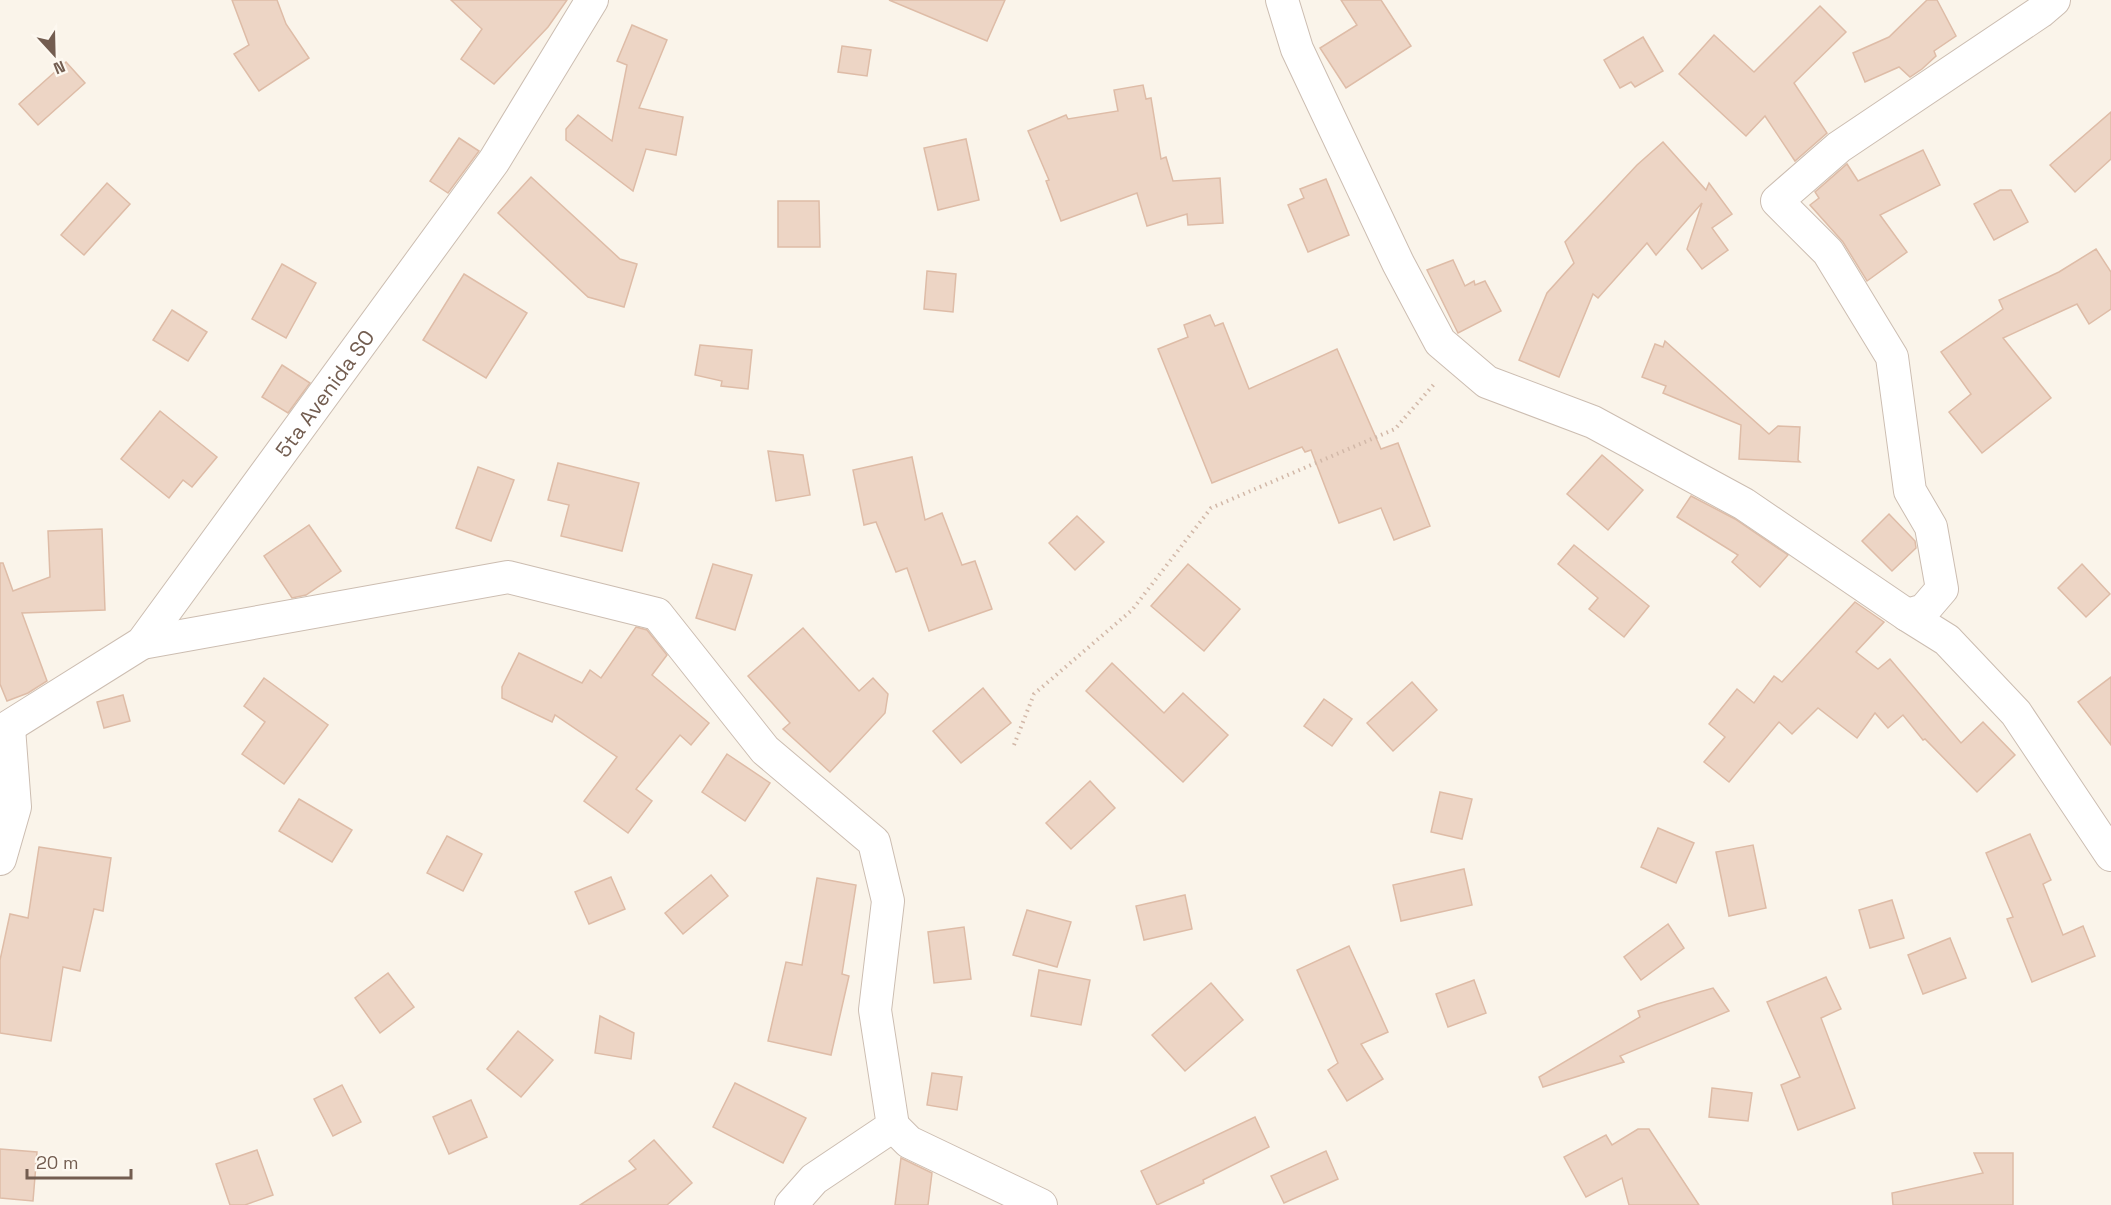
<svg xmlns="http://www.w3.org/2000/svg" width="2111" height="1205" font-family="'Space Grotesk',sans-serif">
<rect width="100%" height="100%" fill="#faf4ea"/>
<g fill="#edd5c5" stroke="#debca7" stroke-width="1.5">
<polygon points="232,0 277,0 286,24 309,58 259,91 234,54 249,45"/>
<polygon points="451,0 567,0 548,27 494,84 461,59 482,29"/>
<polygon points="889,0 1005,0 987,41"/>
<polygon points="1341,0 1381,0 1411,46 1346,88 1320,48 1357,25"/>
<polygon points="1927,0 1937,0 1956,36 1934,51 1936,56 1922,69 1910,77 1899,67 1865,82 1853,53 1889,37"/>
<polygon points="1820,6 1846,32 1794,83 1827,133 1795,161 1765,116 1746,136 1679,74 1714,35 1754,72"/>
<polygon points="632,25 667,40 639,108 683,117 676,155 646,149 633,191 566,140 566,129 578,115 612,141 627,65 617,61"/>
<polygon points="1643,37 1663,71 1635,87 1631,82 1620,88 1604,60"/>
<polygon points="842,46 871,50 867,76 838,72"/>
<polygon points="66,62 85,83 38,125 19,104"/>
<polygon points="1143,85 1146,99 1151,98 1161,159 1166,157 1173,181 1220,178 1223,223 1188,225 1187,214 1147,226 1137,193 1061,221 1046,181 1049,180 1028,131 1066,115 1068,119 1118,111 1114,90"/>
<polygon points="2111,112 2111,159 2075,192 2050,165"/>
<polygon points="459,138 479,151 448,193 430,181"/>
<polygon points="966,139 979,200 938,210 924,148"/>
<polygon points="1663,142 1706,190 1709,183 1732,214 1712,228 1728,250 1702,269 1687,249 1702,203 1656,255 1647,243 1598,298 1593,294 1559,377 1519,360 1547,293 1574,263 1565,242 1637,165"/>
<polygon points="1923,150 1940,185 1880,215 1907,252 1867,281 1843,242 1810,205 1819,198 1815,192 1847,164 1858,181"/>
<polygon points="531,177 620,259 637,264 624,307 588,297 498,213"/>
<polygon points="1326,179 1349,235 1308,252 1288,205 1304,198 1300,189"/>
<polygon points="107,183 130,204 84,255 61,235"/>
<polygon points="2000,190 2011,190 2028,222 1994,240 1974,204"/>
<polygon points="778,201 819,201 820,247 778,247"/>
<polygon points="2096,249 2111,272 2111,309 2089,324 2077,304 2003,338 2051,398 1982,453 1949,412 1971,394 1941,352 2003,309 1999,300 2059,272"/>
<polygon points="1453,260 1465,286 1474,281 1475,285 1485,281 1501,311 1458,333 1427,270"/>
<polygon points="282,264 316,283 286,338 252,319"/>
<polygon points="927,271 956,274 953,312 924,309"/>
<polygon points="464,274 527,313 486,378 423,340"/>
<polygon points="172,310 207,332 188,361 153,340"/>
<polygon points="1210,315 1215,326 1223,323 1249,389 1337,349 1381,449 1398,443 1430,526 1394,540 1381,508 1339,523 1311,450 1305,452 1302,447 1212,483 1158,349 1188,337 1184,325"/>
<polygon points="1665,341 1769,434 1778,426 1800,427 1798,460 1800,462 1739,459 1741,425 1663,393 1666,386 1642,377 1655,344 1663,347"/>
<polygon points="700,345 752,350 748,389 721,386 722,381 695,375"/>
<polygon points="282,365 310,383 288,413 262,397"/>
<polygon points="160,411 217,457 192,487 183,480 169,498 121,459"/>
<polygon points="768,451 803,455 810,495 776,501"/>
<polygon points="1602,455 1643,490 1608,530 1567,494"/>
<polygon points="912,457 925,520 942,513 962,565 975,561 992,609 929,631 907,568 896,572 876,522 864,525 853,470"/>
<polygon points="558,463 639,483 622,551 561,536 569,505 548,500"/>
<polygon points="478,467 514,480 491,541 456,528"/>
<polygon points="1691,496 1735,519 1788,555 1760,587 1732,562 1738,555 1677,517"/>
<polygon points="1889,514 1915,541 1916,548 1892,571 1862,541"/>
<polygon points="1077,516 1104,542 1075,570 1049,543"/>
<polygon points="309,525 341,571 306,595 292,598 264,556"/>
<polygon points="102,529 105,610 22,613 47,681 28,693 7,701 0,684 0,563 3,563 13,591 50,577 48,531"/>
<polygon points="1574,545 1649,606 1624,637 1589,609 1598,598 1558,564"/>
<polygon points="713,564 752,575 735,630 696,618"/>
<polygon points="1188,564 1240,609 1204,651 1151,606"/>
<polygon points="2082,564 2110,594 2086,617 2058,588"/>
<polygon points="1855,602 1884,622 1856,652 1878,669 1890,659 1961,743 1983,722 2015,755 1977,792 1925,739 1923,740 1903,715 1888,728 1875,713 1857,738 1818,708 1792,734 1779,722 1729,782 1704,762 1725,737 1709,724 1737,689 1754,703 1774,676 1782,682"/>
<polygon points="636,627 647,630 667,655 652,675 709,723 691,745 680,735 636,789 652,801 628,833 584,801 617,757 555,715 552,722 502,698 502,687 519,653 582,683 590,670 601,678"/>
<polygon points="803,628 859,691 873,678 888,694 885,713 830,772 783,729 790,723 748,676"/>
<polygon points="1112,663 1164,713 1183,693 1228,735 1183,782 1086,691"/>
<polygon points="2111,677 2111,745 2078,702"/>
<polygon points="264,678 328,725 284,784 242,754 265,722 244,706"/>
<polygon points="1412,682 1437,710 1393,751 1367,723"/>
<polygon points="983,688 1011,723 961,763 933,731"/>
<polygon points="123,695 130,721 104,728 97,702"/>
<polygon points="1324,699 1352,719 1332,746 1304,726"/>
<polygon points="727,754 770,783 745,821 702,792"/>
<polygon points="1090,781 1115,808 1071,849 1046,823"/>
<polygon points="1440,792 1472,799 1462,839 1431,832"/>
<polygon points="299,799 352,830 332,862 279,831"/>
<polygon points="1658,828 1694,843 1676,883 1641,867"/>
<polygon points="2030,834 2051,880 2043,884 2063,935 2083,926 2095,956 2032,982 2007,919 2013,917 1986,853"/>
<polygon points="447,836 482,854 463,891 427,873"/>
<polygon points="1753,845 1766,908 1729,916 1716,852"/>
<polygon points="39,847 111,858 103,911 94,909 80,971 63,967 51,1041 0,1033 0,960 10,914 28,918"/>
<polygon points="1464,869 1472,905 1401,921 1393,885"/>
<polygon points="711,875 728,896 683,934 665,913"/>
<polygon points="611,877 625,909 589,924 575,892"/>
<polygon points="817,878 856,885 842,974 849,976 831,1055 768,1041 786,962 802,965"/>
<polygon points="1185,895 1192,929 1144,940 1136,906"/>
<polygon points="1892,900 1904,938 1870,948 1859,910"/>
<polygon points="1027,910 1071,922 1057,967 1013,955"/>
<polygon points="1668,924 1684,948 1641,980 1624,957"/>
<polygon points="964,927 971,979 934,983 928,932"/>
<polygon points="1950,938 1966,978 1923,994 1908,955"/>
<polygon points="1349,946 1388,1032 1361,1044 1383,1079 1347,1101 1328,1070 1338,1063 1297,970"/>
<polygon points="1039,970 1090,980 1081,1025 1031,1016"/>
<polygon points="388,973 414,1007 380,1033 355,998"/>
<polygon points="1826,977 1841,1009 1821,1018 1855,1108 1798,1130 1781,1085 1800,1077 1767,1002"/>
<polygon points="1474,980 1486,1013 1448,1027 1436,994"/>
<polygon points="1211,983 1243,1020 1185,1071 1152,1035"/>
<polygon points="1713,988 1729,1011 1620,1056 1624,1062 1543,1087 1539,1077 1640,1017 1638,1011 1657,1004"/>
<polygon points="600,1016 634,1033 631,1059 595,1053"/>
<polygon points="518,1031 553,1060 521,1097 487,1069"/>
<polygon points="932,1073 962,1077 957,1110 927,1105"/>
<polygon points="735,1083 806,1118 783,1163 713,1127"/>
<polygon points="342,1085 361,1122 333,1136 314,1099"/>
<polygon points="1712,1088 1752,1093 1748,1121 1709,1117"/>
<polygon points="471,1100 487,1137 449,1154 433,1117"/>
<polygon points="1255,1117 1269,1147 1203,1180 1204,1183 1157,1205 1141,1171"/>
<polygon points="1638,1129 1649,1129 1699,1205 1629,1205 1622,1178 1586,1197 1564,1157 1606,1135 1612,1145"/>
<polygon points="654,1140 692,1183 667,1205 580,1205 636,1169 629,1161"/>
<polygon points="0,1149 37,1152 33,1201 0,1198"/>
<polygon points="257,1150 273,1195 245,1205 230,1205 216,1164"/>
<polygon points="1326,1151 1338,1179 1284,1203 1271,1176"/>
<polygon points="1974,1153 2013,1153 2013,1205 1893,1205 1892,1193 1983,1173"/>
<polygon points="901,1158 932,1173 928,1205 895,1205"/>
</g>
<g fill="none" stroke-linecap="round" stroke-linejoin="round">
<defs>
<g id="street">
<polyline points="1282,0 1297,49 1398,263 1440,342 1487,382 1593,422 1744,504 1907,615 1947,640 2016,713 2111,855"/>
<polyline points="1907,615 1924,610 1942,589 1931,527 1910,491 1892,357 1828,252 1777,201 1839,147 2040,12 2054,0"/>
<polyline points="142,643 508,577 657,614 765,750 874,842 888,901 875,1010 893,1126 814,1179 791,1205"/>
<path id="s1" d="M0,732L142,643L494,161L592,0"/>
<polyline points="0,859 15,807 9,728"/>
<polyline points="893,1126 909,1142 1041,1205"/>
</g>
</defs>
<use href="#street" stroke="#ccbdb1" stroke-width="34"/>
<polyline stroke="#d2b8a8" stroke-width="4" stroke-dasharray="1.5 4.5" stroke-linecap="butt" points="1014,745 1034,694 1132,610 1211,508 1395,429 1435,383"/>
<use href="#street" stroke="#fff" stroke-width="32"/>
</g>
<g text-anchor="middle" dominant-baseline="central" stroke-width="4.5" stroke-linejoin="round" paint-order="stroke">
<g font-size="21" fill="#735d50" stroke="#fdf8f0">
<text stroke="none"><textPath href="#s1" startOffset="477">5ta Avenida SO</textPath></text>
</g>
</g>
<g transform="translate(54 54) rotate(158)" stroke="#fdf8f0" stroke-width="4.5" paint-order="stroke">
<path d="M0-4.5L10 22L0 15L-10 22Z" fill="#735d50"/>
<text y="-9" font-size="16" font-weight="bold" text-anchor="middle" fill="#735d50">N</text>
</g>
<path d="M27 1169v9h104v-9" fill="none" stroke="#735d50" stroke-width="3"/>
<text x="36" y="1169" font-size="18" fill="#735d50" stroke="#fdf8f0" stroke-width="4.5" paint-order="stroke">20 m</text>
</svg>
